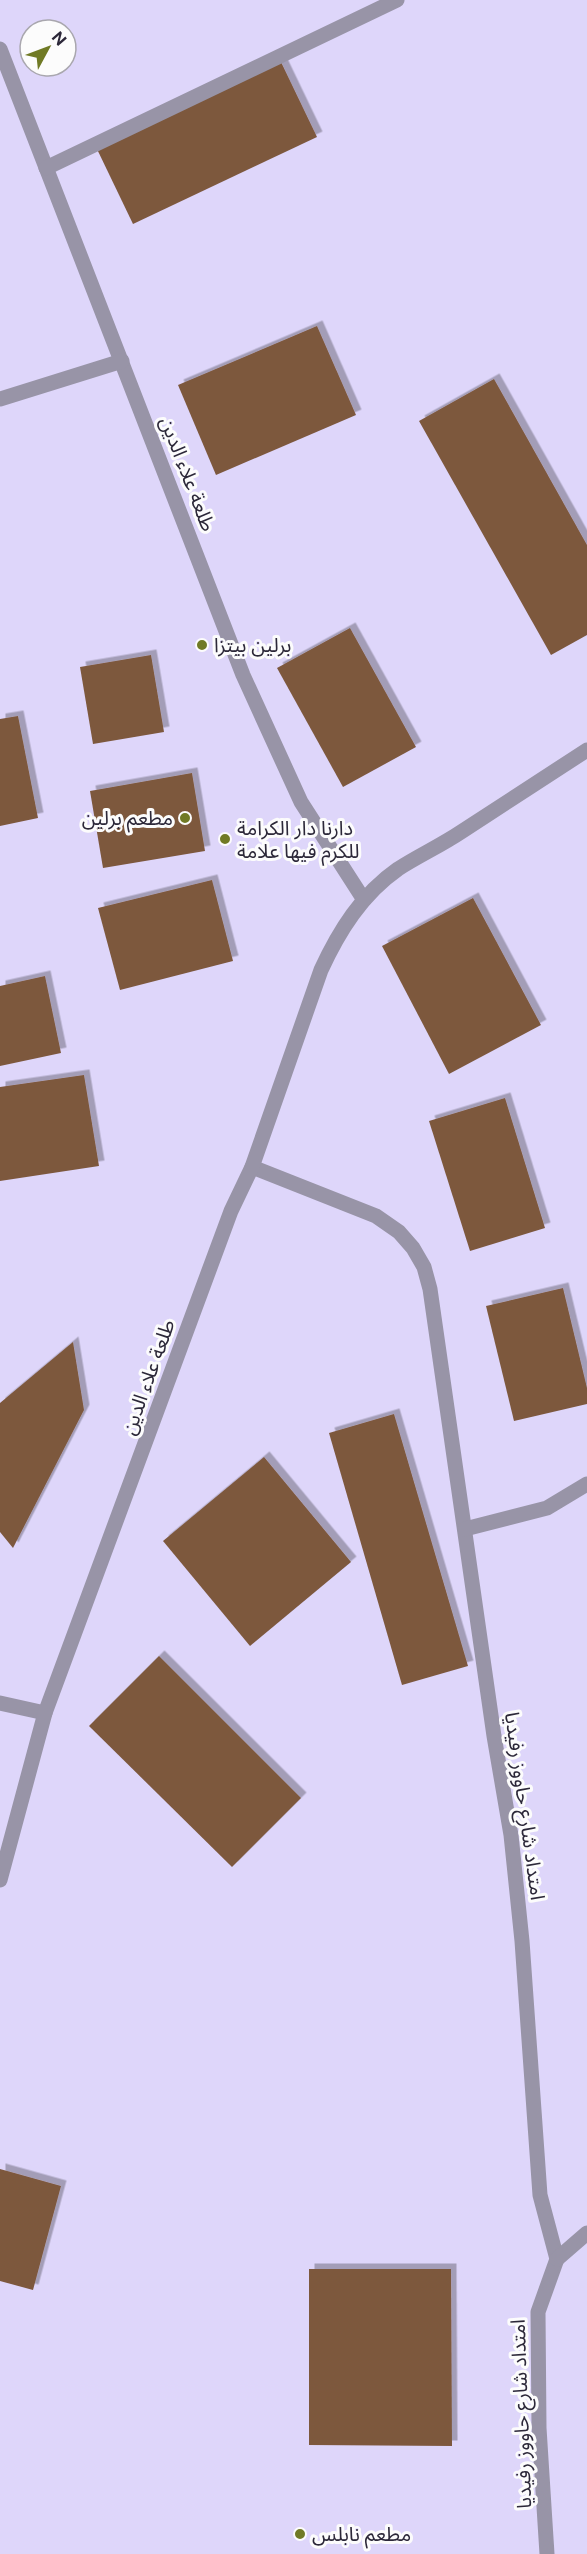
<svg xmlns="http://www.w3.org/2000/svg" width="587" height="2554" font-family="'Public Sans','Noto Sans Arabic',sans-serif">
<defs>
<filter id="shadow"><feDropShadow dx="5.5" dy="-5.5" stdDeviation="0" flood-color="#0004"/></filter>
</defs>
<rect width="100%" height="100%" fill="#ded6fa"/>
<g fill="#7d583e" filter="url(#shadow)">
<polygon points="280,60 317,137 133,224 96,147"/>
<polygon points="317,326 356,415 216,475 178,385"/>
<polygon points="494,379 587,545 587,635 551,655 419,421"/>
<polygon points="350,628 416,747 343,787 277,668"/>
<polygon points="151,655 164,732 93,744 80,667"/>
<polygon points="18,716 38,818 0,826 0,719"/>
<polygon points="192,773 205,851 103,868 90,791"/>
<polygon points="212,880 233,961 120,990 98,908"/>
<polygon points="473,898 541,1025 449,1074 382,946"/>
<polygon points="45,976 61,1053 0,1066 0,986"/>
<polygon points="84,1075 99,1166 0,1181 0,1087"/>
<polygon points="505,1098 545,1228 470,1251 429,1121"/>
<polygon points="563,1288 587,1388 587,1404 514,1421 486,1306"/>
<polygon points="73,1342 84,1410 13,1548 0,1532 0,1403"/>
<polygon points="394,1414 468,1666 402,1685 329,1433"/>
<polygon points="264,1457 351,1562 250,1646 163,1541"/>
<polygon points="159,1656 301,1798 232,1867 89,1726"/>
<polygon points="0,2169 61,2186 33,2290 0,2281"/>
<polygon points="309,2269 451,2269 452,2446 309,2445"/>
</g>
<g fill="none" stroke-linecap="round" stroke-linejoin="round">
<g stroke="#9894a7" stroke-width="15">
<polyline points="0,49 243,675 301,802 364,900"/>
<polyline points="46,168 397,0"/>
<polyline points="0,399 122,361"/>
<polyline points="252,1167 376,1216 399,1232 413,1248 424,1267 430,1289 494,1736 511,1835 522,1941 540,2195 557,2259 538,2312 539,2428 547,2554"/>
<polyline points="465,1529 547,1508 587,1484"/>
<polyline points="0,1703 45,1713"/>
<path d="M0,1880L45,1713L231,1211L252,1167L321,970C339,931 362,894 398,869C418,856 440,846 461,832C503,805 545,777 587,750"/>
<polyline points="557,2259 587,2233"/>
</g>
</g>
<g fill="#707a25" stroke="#fcfcfc" stroke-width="2">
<circle cx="202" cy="645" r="6"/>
<circle cx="185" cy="818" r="6"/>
<circle cx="225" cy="839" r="6"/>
<circle cx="300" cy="2534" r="6"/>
</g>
<g text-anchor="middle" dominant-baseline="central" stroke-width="6" stroke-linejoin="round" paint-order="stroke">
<g font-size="20" fill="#2c2839" stroke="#fcfcfc">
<text transform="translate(188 474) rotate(69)">طلعة علاء الدين</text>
<text transform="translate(148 1377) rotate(-70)">طلعة علاء الدين</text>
<text transform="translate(525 1806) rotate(82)">امتداد شارع حاووز رفيديا</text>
<text transform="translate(521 2414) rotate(-92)">امتداد شارع حاووز رفيديا</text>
</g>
<g font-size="20" fill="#2c2839" stroke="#fcfcfc" text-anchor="start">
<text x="214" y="645">برلين بيتزا</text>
<text x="173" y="818" text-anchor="end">مطعم برلين</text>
<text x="237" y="828">دارنا دار الكرامة<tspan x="237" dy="23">للكرم فيها علامة</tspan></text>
<text x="312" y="2534">مطعم نابلس</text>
</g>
</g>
<g transform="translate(48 48) rotate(49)"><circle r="28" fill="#fcfcfc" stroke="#a9a7ae" stroke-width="1.5"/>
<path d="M0-4.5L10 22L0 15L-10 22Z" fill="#707a25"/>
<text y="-9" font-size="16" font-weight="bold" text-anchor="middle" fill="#2c2839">N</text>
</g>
</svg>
